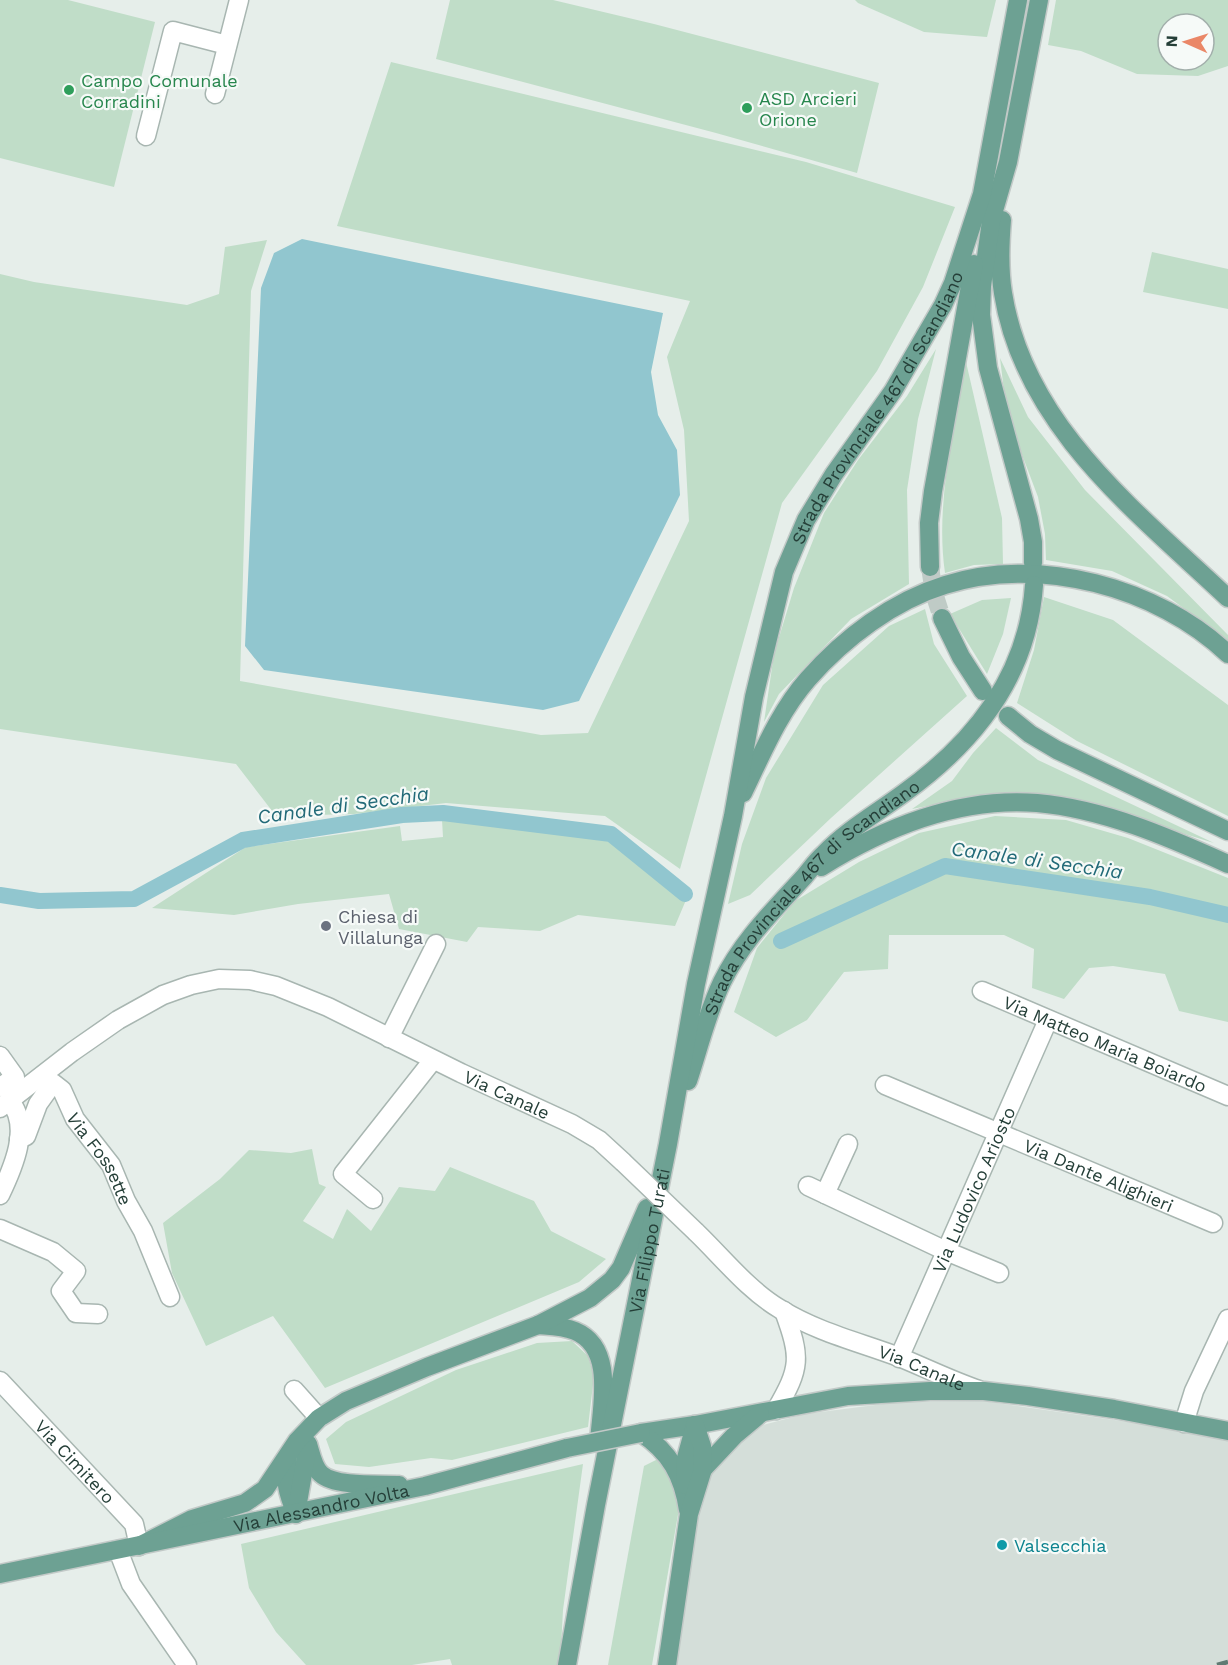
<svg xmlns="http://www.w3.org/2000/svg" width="1228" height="1665" font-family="'Work Sans',sans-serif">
<rect width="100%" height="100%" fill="#e6eeea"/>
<polygon fill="#d4ded9" points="983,1401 1183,1430 1228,1440 1228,1665 675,1665 696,1515 710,1471 734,1445 759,1426 805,1414 899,1402"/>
<g fill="#c0ddc8" fill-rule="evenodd">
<polygon points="0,0 68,0 155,22 114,187 0,158"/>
<polygon points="450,0 553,0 654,24 879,83 857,173 716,133 436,59"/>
<polygon points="855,0 996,0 987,37 924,32 858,3"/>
<path d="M1056,0H1228V66L1198,76L1137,74L1081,51L1048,45ZM1168,24H1204V60H1168Z"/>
<polygon points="391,62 806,162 955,207 923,287 877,371 782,503 680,869 605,816 446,803 354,814 276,816 236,764 0,729 0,274 34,282 187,305 219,294 225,247 267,240 251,291 240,681 541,735 588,733 689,521 684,430 667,357 690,301 337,226"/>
<polygon points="1152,252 1228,269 1228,309 1143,292"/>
<polygon points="936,349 918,419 907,490 909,584 851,619 779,694 764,722 774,654 794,588 824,513 858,460 907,396"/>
<polygon points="1000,358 1028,417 1085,490 1228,635 1228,641 1167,596 1112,571 1046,560 1045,534 1038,497 1021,452 1004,391"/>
<path d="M966,362L1002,518L1003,564L974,565L945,573C935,504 954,430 966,362Z"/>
<polygon points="1044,597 1113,620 1228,705 1228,816 1077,741 1017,703 1034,650"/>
<polygon points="1011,598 1003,634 987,674 950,614 982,600"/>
<polygon points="925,609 934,644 967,696 831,818 750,895 728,904 742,844 766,778 823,685 889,626"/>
<polygon points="996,728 1038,760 1214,843 1110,811 1027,793 948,802 912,809 952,781 973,753"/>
<polygon points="995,816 1066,820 1128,838 1228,878 1228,1022 1179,1011 1165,974 1113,966 1089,968 1064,999 1032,988 1034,949 1004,935 889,935 888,969 844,972 807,1020 776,1037 734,1012 757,948 795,901 859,862 919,833"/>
<polygon points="442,820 610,840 686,900 675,926 578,915 540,931 478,927 467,942 399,929 389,894 298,904 234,915 152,908 246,847 400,826 402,841 443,837"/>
<polygon points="312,1149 319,1184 326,1187 303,1221 333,1239 347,1209 371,1231 399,1187 435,1191 450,1167 534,1201 551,1231 606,1259 579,1282 325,1388 273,1316 206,1346 172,1273 163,1223 220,1179 249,1150 291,1153"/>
<polygon points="572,1341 588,1356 594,1376 588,1427 452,1460 431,1458 369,1467 335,1464 326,1439 346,1422 456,1370 537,1343"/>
<polygon points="660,1458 673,1478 680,1503 652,1665 608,1665 644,1466"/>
<polygon points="583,1464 563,1610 561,1647 557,1665 452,1665 450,1659 412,1665 306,1665 276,1632 249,1588 241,1544"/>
</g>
<polygon fill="#91c6cf" points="302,239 663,313 651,372 658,415 677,450 680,495 579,701 543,710 264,670 245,646 261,288 274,253"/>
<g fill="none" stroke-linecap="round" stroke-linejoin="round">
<g stroke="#91c6cf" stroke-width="16">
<polyline points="0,895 39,901 134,899 243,840 402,815 443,813 611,834 685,894"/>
<polyline points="781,941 945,866 1150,897 1228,915"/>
</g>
<polyline stroke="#bfcbc6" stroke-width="18" stroke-dasharray="18 9" stroke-linecap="butt" points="930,567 934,593 942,618"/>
<defs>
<g id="minor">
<polyline points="215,94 239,0"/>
<polyline points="146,136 173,31 227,45"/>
<path id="s1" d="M982,991L1228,1096"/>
<polyline points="389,1038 436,944"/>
<polyline points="0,1056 15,1077 0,1087"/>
<path id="s2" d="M885,1085L1213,1223"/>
<path id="s3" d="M0,1108L72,1052L118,1020L163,995L191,985L219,979L250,980L276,986L328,1007L461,1073L572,1124L599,1140L623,1162"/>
<path id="s4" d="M19,1139L26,1136L38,1104L53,1083L62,1090L75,1119L111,1165L126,1201L143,1231L170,1297"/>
<polyline points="808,1186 946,1251 999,1273"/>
<polyline points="825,1194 848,1144"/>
<path d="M0,1195C13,1168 32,1126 9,1100"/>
<polyline points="373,1199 343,1174 433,1060"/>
<polyline points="0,1229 53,1252 76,1271 61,1291 76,1313 98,1314"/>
<path id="s5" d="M696,1232C723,1258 748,1290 780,1309C817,1332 859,1342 899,1357C926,1368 952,1381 979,1390"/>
<path id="s6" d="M899,1358L1048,1020"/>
<path id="s7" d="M0,1381L134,1524L139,1546"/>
<polyline points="294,1390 319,1418"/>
<path d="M776,1410C801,1367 801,1358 784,1311"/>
<polyline points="1184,1423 1194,1391 1228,1319"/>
<polyline points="118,1550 131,1584 187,1665"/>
</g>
<g id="major">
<path d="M1002,220C1000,244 999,269 1003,293C1024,426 1136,511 1228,598"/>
<polyline points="1033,563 1033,542 1029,519 988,368 981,315 982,286 991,221 1008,162 1039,0"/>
<polyline points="930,567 929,523 933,491 974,264"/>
<polyline points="942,618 961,657 983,691"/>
<polyline points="1008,716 1030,734 1057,750 1228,831"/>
<path d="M743,793C762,754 779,712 808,679C844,638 893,601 945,585C1038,555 1158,587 1228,654"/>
<path d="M821,867C885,827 961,797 1037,803C1104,809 1168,837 1228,864"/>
<path id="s8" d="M688,1081C699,1048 707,1013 722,982C742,941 773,911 803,878C810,870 816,861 824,854C847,830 877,813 904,793C975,742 1028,675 1034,585"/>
<path d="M538,1325C550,1326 563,1326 575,1331C616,1348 601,1407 599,1442"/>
<polyline points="641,1433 695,1425 848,1396 930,1391 984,1391 1028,1396 1114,1409 1228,1431"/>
<path d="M641,1433C670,1452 683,1476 688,1510"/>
<path d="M308,1444C311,1453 313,1467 321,1474C335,1487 379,1484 399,1485"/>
<path d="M288,1458C284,1481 287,1492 296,1514"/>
<polyline points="703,1469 734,1436 760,1414"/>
<polyline points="685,1485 686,1458 695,1425"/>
<polyline points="296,1514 308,1445"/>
<polyline points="139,1546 192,1519 245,1503 265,1489 297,1441 319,1418 346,1401 427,1367 538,1325 590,1298 612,1280 621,1268 647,1208"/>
<path id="s9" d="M0,1574L425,1486L567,1448"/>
<path id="s10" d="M567,1665L596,1505L668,1144L696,984L733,816L754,697L784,572L806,520L834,474L893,391L943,305L953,283L982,194L1018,0"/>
<polyline points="667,1665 689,1514 703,1469 702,1446 695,1425"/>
</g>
</defs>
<use href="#minor" stroke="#a8b6b1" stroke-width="21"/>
<use href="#major" stroke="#c2c9c7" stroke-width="21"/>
<use href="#minor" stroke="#fff" stroke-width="18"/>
<use href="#major" stroke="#6da193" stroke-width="18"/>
<polyline stroke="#607a73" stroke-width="4.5" stroke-dasharray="12 6" stroke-linecap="butt" points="1217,1665 1228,1662"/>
<defs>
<polyline id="minor-bridge" points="623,1162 696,1232"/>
<polyline id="major-bridge" points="567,1448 641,1433"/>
</defs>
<use href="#minor-bridge" stroke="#a8b6b1" stroke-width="21" stroke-linecap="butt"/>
<use href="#major-bridge" stroke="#c2c9c7" stroke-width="21" stroke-linecap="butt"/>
<use href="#minor-bridge" stroke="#fff" stroke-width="18"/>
<use href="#major-bridge" stroke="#6da193" stroke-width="18"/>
</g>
<g fill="#2e9e5b" stroke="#f6faf8" stroke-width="2">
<circle cx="69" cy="90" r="6"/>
<circle cx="747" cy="108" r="6"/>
</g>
<circle fill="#6b7280" stroke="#f6faf8" stroke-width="2" cx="326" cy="926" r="6"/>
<circle fill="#0f9aa8" stroke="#f6faf8" stroke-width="2" cx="1002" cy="1545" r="6"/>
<g text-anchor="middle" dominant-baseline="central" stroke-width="4.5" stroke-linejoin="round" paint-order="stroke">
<g font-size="18" fill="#27864d" stroke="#f6faf8" text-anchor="start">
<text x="81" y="80">Campo Comunale<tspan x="81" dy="21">Corradini</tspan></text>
<text x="759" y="98">ASD Arcieri<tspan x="759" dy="21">Orione</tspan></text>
</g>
<g font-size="18" fill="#253f38" stroke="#f6faf8">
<text stroke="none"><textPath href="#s10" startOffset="1304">Strada Provinciale 467 di Scandiano</textPath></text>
<text stroke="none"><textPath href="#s8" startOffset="228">Strada Provinciale 467 di Scandiano</textPath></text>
<text stroke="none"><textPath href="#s1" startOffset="134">Via Matteo Maria Boiardo</textPath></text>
<text stroke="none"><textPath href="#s3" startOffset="570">Via Canale</textPath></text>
<text stroke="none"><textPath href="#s4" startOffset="158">Via Fossette</textPath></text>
<text stroke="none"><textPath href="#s2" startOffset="232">Via Dante Alighieri</textPath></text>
<text stroke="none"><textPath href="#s6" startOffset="184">Via Ludovico Ariosto</textPath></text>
<text stroke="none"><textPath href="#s10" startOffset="432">Via Filippo Turati</textPath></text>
<text stroke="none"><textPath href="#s5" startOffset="268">Via Canale</textPath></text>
<text stroke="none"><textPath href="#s7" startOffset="110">Via Cimitero</textPath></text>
<text stroke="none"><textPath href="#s9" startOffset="328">Via Alessandro Volta</textPath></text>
</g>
<g font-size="18" fill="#5b616d" stroke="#f6faf8" text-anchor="start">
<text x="338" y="916">Chiesa di<tspan x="338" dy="21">Villalunga</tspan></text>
</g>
<g font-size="18" fill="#0d838f" stroke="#f6faf8" text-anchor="start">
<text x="1014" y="1545">Valsecchia</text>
</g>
<g font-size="20" font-style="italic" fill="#226a78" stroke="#f6faf8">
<text transform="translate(343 805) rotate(-8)">Canale di Secchia</text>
<text transform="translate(1037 860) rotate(8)">Canale di Secchia</text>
</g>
</g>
<g transform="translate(1186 42) rotate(273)"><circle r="28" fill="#f6faf8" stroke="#a2afab" stroke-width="1.5"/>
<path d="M0-4.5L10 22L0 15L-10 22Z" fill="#ea8767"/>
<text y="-9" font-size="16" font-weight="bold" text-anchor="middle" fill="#253f38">N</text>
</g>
</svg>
